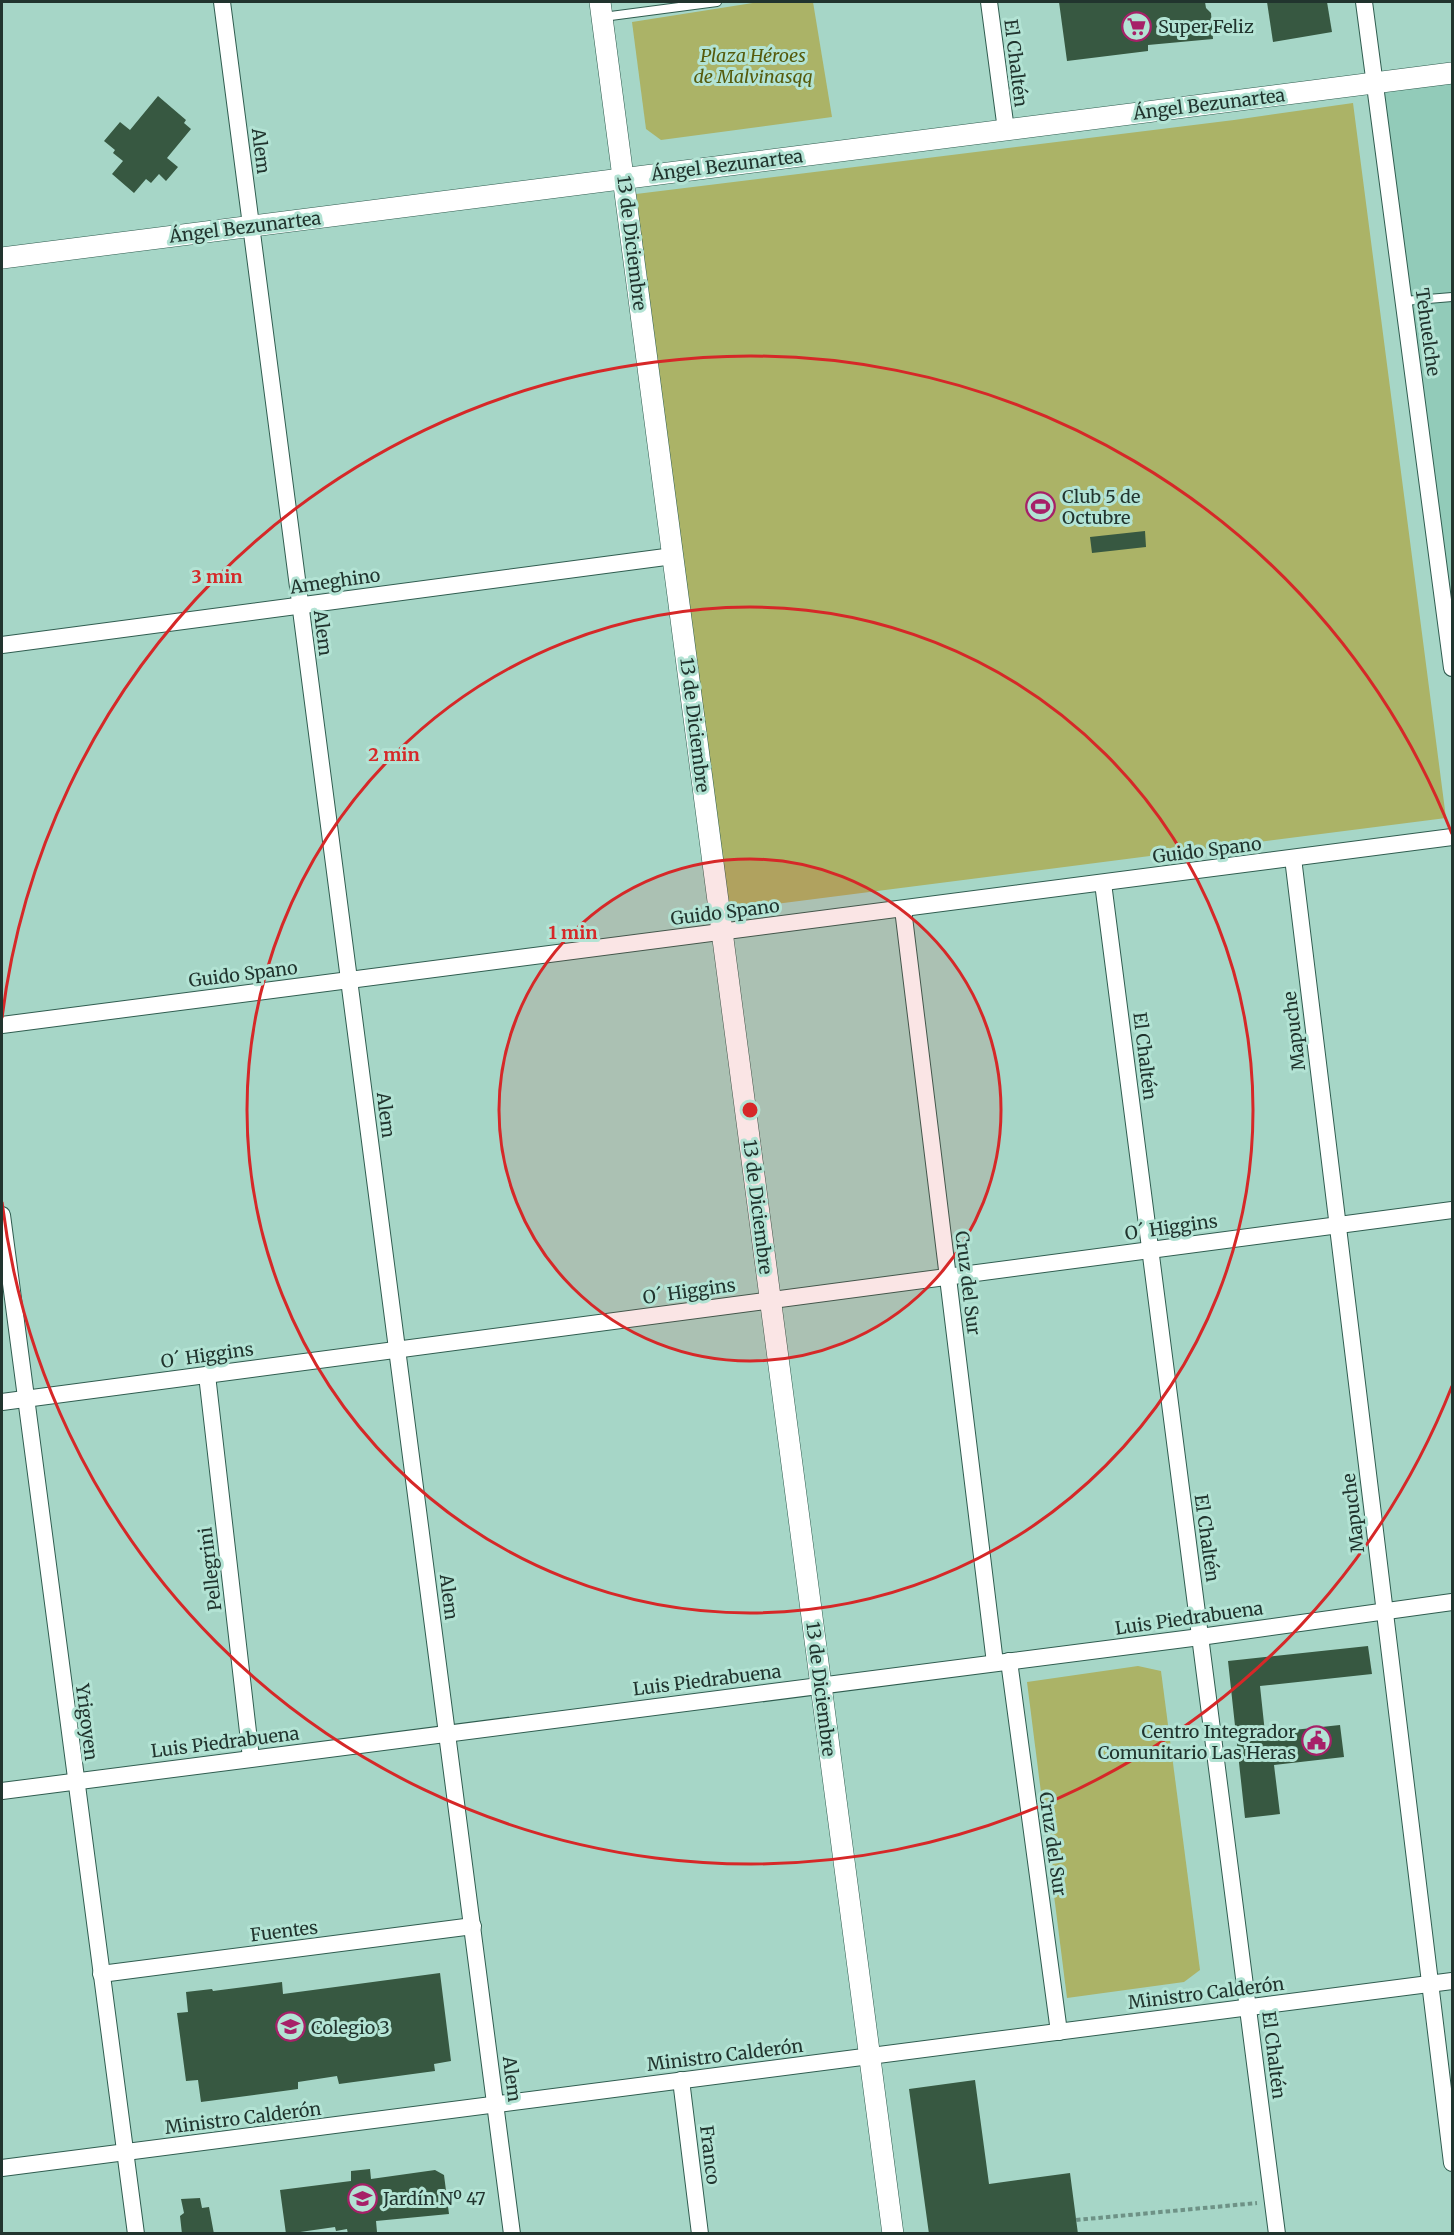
<svg xmlns="http://www.w3.org/2000/svg" width="1454" height="2235" font-family="Merriweather,serif">
<rect width="100%" height="100%" fill="#a6d6c7"/>
<polygon fill="#92cbb9" points="1452,73 1452,668 1375,83"/>
<g fill="#abb367">
<polygon points="759,2 813,2 832,117 661,140 646,129 632,22"/>
<polygon points="1353,103 1446,818 729,910 636,194 1234,120"/>
<polygon points="1138,1666 1161,1671 1200,1970 1184,1982 1067,1998 1027,1682"/>
</g>
<g fill="#375841">
<polygon points="1059,2 1205,2 1206,8 1211,13 1213,39 1148,45 1148,51 1067,61"/>
<polygon points="1267,2 1327,2 1332,32 1273,42"/>
<polygon points="158,96 186,120 184,123 191,129 167,158 178,167 166,181 159,174 151,183 146,179 134,193 112,174 123,161 113,153 115,150 104,141 120,122 130,130"/>
<polygon points="1145,531 1146,547 1092,553 1090,537"/>
<polygon points="1368,1646 1372,1674 1260,1686 1265,1733 1340,1725 1344,1757 1274,1765 1280,1814 1245,1818 1228,1661"/>
<polygon points="440,1973 451,2061 434,2064 435,2071 339,2084 337,2076 298,2082 298,2089 201,2102 198,2080 186,2081 177,2013 188,2012 186,1992 212,1989 213,1991 282,1982 283,1994"/>
<polygon points="975,2080 989,2184 1070,2173 1078,2234 929,2234 909,2089"/>
<polygon points="370,2169 371,2179 435,2170 444,2175 449,2214 376,2221 377,2232 363,2234 348,2234 347,2229 336,2231 335,2227 286,2234 280,2190 351,2181 351,2171"/>
<polygon points="200,2198 202,2208 209,2207 214,2234 182,2234 180,2216 184,2213 181,2199"/>
</g>
<g fill="none" stroke-linecap="round" stroke-linejoin="round">
<defs>
<g id="service">
<polyline points="603,17 717,2"/>
<polyline points="1404,301 1452,297"/>
</g>
<g id="minor">
<polyline points="222,2 512,2234"/>
<polyline points="989,2 1006,130"/>
<polyline points="1364,2 1452,668"/>
<polyline points="2,645 673,556"/>
<polyline points="1293,858 1452,2163"/>
<polyline points="1103,883 1277,2234"/>
<polyline points="903,909 995,1663"/>
<polyline points="2,1025 1452,837"/>
<polyline points="2,1215 136,2234"/>
<polyline points="207,1375 251,1758"/>
<polyline points="2,1402 1452,1210"/>
<polyline points="1009,1661 1059,2032"/>
<polyline points="2,1791 1200,1637 1452,1602"/>
<polyline points="101,1974 473,1926"/>
<polyline points="681,2080 700,2234"/>
<polyline points="2,2168 1452,1981"/>
</g>
<g id="tertiary">
<polyline points="600,2 893,2234"/>
<polyline points="2,258 1452,73"/>
</g>
</defs>
<use href="#service" stroke="#305d50" stroke-width="10"/>
<use href="#minor" stroke="#305d50" stroke-width="18"/>
<use href="#tertiary" stroke="#305d50" stroke-width="22"/>
<polyline stroke="#6e9286" stroke-width="4" stroke-dasharray="4.5 3" stroke-linecap="butt" points="1076,2220 1257,2203"/>
<use href="#service" stroke="#fff" stroke-width="8"/>
<use href="#minor" stroke="#fff" stroke-width="16"/>
<use href="#tertiary" stroke="#fff" stroke-width="21"/>
</g>
<circle cx="750" cy="1110" r="251" fill="#d62828" fill-opacity=".12"/>
<g fill="none" stroke="#d62828" stroke-width="3">
<circle cx="750" cy="1110" r="251"/>
<circle cx="750" cy="1110" r="503"/>
<path d="M1452 1386A754 754 0 0 1 2 1202M2 1018A754 754 0 0 1 1452 834"/>
</g>
<defs>
<symbol id="supermarket-ring" viewBox="-11 -11 22 22"><circle r="9.5" fill="#b3e3d4" stroke="#a72068" stroke-width="1.5"/><path d="M-6-5.5h2.5l.6 2H6L4.5 2H-2.5L-4.4-4H-6ZM-1.5 3.2a1.3 1.3 0 1 0 .1 0ZM3 3.2a1.3 1.3 0 1 0 .1 0Z" fill="#a72068"/></symbol>
<symbol id="stadium-ring" viewBox="-11 -11 22 22"><circle r="9.5" fill="#b3e3d4" stroke="#a72068" stroke-width="1.5"/><path d="M0-5a6.5 5 0 1 0 0 10a6.5 5 0 1 0 0-10ZM-3.5-1.8h7v3.6h-7Z" fill="#a72068"/></symbol>
<symbol id="civic-ring" viewBox="-11 -11 22 22"><circle r="9.5" fill="#b3e3d4" stroke="#a72068" stroke-width="1.5"/><path d="M-.6-6.5H3V-4.5H.6V-3L4-1V1h2V6H-6V1h2V-1L-.6-3ZM-1.2 2.5V6h2.4V2.5Z" fill="#a72068"/></symbol>
<symbol id="school-ring" viewBox="-11 -11 22 22"><circle r="9.5" fill="#b3e3d4" stroke="#a72068" stroke-width="1.5"/><path d="M0-5L7-2L0 1L-7-2ZM-4 1L0 2.5L4 1V4Q0 6-4 4Z" fill="#a72068"/></symbol>
</defs>
<g fill-rule="evenodd">
<use href="#supermarket-ring" x="1120" y="10" width="33" height="33"/>
<use href="#stadium-ring" x="1024" y="490" width="33" height="33"/>
<use href="#civic-ring" x="1300" y="1724" width="33" height="33"/>
<use href="#school-ring" x="274" y="2010" width="33" height="33"/>
<use href="#school-ring" x="346" y="2182" width="33" height="33"/>
</g>
<g text-anchor="middle" dominant-baseline="central" stroke-width="6" stroke-linejoin="round" paint-order="stroke">
<g font-size="18" fill="#21342e" stroke="#b3e3d4" text-anchor="start">
<text x="1158" y="26">Super Feliz</text>
<text x="1062" y="496">Club 5 de<tspan x="1062" dy="21">Octubre</tspan></text>
<text x="1296" y="1731" text-anchor="end">Centro Integrador<tspan x="1296" dy="21">Comunitario Las Heras</tspan></text>
<text x="311" y="2027">Colegio 3</text>
<text x="383" y="2198">Jardín Nº 47</text>
</g>
<g font-size="18" font-style="italic" fill="#555a0b" stroke="#b3e3d4">
<text x="753" y="55">Plaza Héroes<tspan x="753" dy="21">de Malvinasqq</tspan></text>
</g>
<g font-size="18" fill="#21342e" stroke="#b3e3d4">
<text transform="translate(1016 63) rotate(83)">El Chaltén</text>
<text transform="translate(1209 104) rotate(-7)">Ángel Bezunartea</text>
<text transform="translate(261 151) rotate(83)">Alem</text>
<text transform="translate(727 165) rotate(-7)">Ángel Bezunartea</text>
<text transform="translate(245 227) rotate(-7)">Ángel Bezunartea</text>
<text transform="translate(632 243) rotate(83)">13 de Diciembre</text>
<text transform="translate(1428 332) rotate(82)">Tehuelche</text>
<text transform="translate(335 581) rotate(-8)">Ameghino</text>
<text transform="translate(323 633) rotate(83)">Alem</text>
<text transform="translate(695 725) rotate(83)">13 de Diciembre</text>
<text transform="translate(1207 850) rotate(-7)">Guido Spano</text>
<text transform="translate(725 912) rotate(-7)">Guido Spano</text>
<text transform="translate(243 974) rotate(-7)">Guido Spano</text>
<text transform="translate(1294 1031) rotate(-97)">Mapuche</text>
<text transform="translate(1145 1056) rotate(83)">El Chaltén</text>
<text transform="translate(386 1115) rotate(83)">Alem</text>
<text transform="translate(758 1207) rotate(83)">13 de Diciembre</text>
<text transform="translate(1171 1227) rotate(-8)">O´ Higgins</text>
<text transform="translate(968 1283) rotate(83)">Cruz del Sur</text>
<text transform="translate(689 1291) rotate(-8)">O´ Higgins</text>
<text transform="translate(207 1355) rotate(-8)">O´ Higgins</text>
<text transform="translate(1353 1513) rotate(-97)">Mapuche</text>
<text transform="translate(1207 1538) rotate(82)">El Chaltén</text>
<text transform="translate(210 1569) rotate(-97)">Pellegrini</text>
<text transform="translate(449 1597) rotate(83)">Alem</text>
<text transform="translate(1189 1618) rotate(-8)">Luis Piedrabuena</text>
<text transform="translate(707 1680) rotate(-7)">Luis Piedrabuena</text>
<text transform="translate(821 1689) rotate(83)">13 de Diciembre</text>
<text transform="translate(87 1722) rotate(83)">Yrigoyen</text>
<text transform="translate(225 1742) rotate(-7)">Luis Piedrabuena</text>
<text transform="translate(1053 1844) rotate(82)">Cruz del Sur</text>
<text transform="translate(284 1931) rotate(-7)">Fuentes</text>
<text transform="translate(1206 1993) rotate(-7)">Ministro Calderón</text>
<text transform="translate(725 2055) rotate(-7)">Ministro Calderón</text>
<text transform="translate(1274 2055) rotate(83)">El Chaltén</text>
<text transform="translate(512 2079) rotate(83)">Alem</text>
<text transform="translate(243 2118) rotate(-7)">Ministro Calderón</text>
<text transform="translate(710 2155) rotate(83)">Franco</text>
</g>
</g>
<circle cx="750" cy="1110" r="9" fill="#d62828" stroke="#b3e3d4" stroke-width="3"/>
<g font-size="18" text-anchor="middle" font-weight="bold" fill="#d62828" stroke="#b3e3d4" stroke-width="6" stroke-linejoin="round" paint-order="stroke">
<text x="217" y="583">3 min</text>
<text x="394" y="761">2 min</text>
<text x="573" y="939">1 min</text>
</g>
<rect width="1454" height="2235" fill="none" stroke="#21342e" stroke-width="6"/>
</svg>
